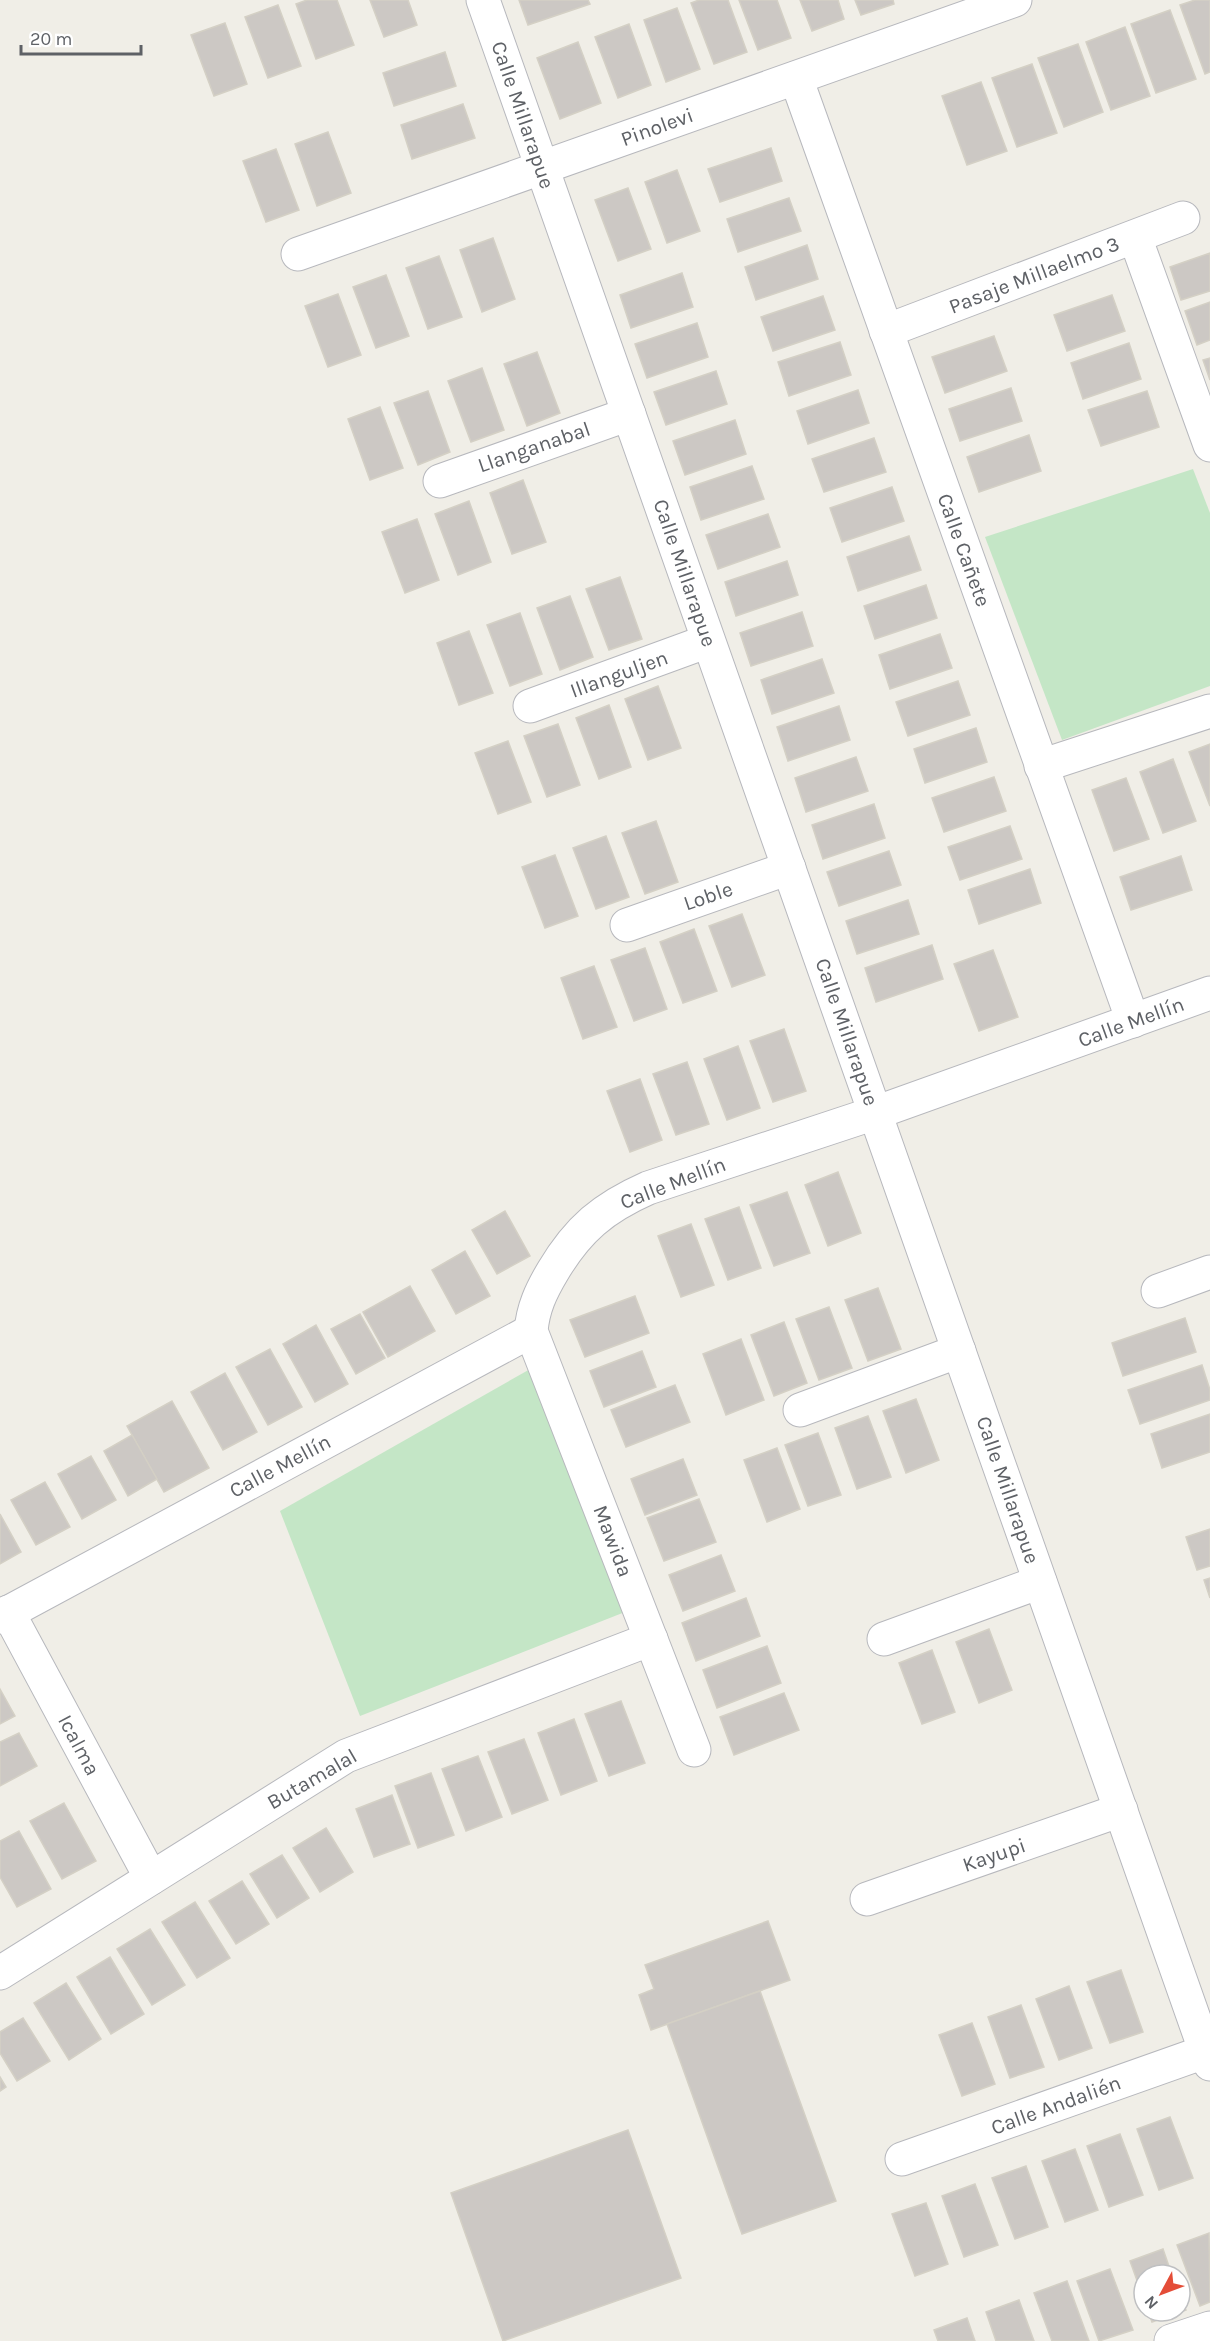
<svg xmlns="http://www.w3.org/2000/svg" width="1210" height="2341" font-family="Karla,sans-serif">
<rect width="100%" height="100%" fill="#f0eee7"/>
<g fill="#c4e6c6">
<polygon points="1193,469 1210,513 1210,686 1062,740 985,537"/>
<polygon points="532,1368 625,1612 360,1716 280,1511"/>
</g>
<g fill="#ccc8c4" stroke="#d4d0c5" stroke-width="1.5">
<polygon points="307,0 337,0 354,45 316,59 296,4"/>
<polygon points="370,0 408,0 417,25 384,37"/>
<polygon points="519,0 588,0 590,4 528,25"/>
<polygon points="699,0 728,0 747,52 714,64 691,3"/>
<polygon points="739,0 777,0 791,38 758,50"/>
<polygon points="800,0 838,0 844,19 812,31"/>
<polygon points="855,0 893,0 894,4 861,15"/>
<polygon points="1195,0 1210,0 1210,72 1205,74 1180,5"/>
<polygon points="278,5 301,66 268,78 245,17"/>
<polygon points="677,8 700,69 666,82 644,20"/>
<polygon points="1170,10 1196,79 1156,93 1131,24"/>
<polygon points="225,23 247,84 214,96 191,35"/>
<polygon points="629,24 651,85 618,98 595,37"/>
<polygon points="1125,27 1150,96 1111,110 1086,42"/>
<polygon points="578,42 601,103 560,119 537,58"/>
<polygon points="1078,44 1103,112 1064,127 1038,58"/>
<polygon points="445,52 456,86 394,106 383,73"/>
<polygon points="1032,64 1057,133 1017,147 992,78"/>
<polygon points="981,82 1007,151 967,165 942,96"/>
<polygon points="463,104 475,138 412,159 401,125"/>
<polygon points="328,132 351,193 317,206 295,144"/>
<polygon points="771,148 782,181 720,202 708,169"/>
<polygon points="276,149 299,210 266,222 243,161"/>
<polygon points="677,170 700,231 667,243 645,182"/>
<polygon points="628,188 651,249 618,261 595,200"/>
<polygon points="789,198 801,231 738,252 727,219"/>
<polygon points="493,238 515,299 482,312 460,250"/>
<polygon points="807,245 818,279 756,300 745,267"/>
<polygon points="1210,253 1210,291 1181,300 1170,267"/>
<polygon points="439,256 462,317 428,329 406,268"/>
<polygon points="682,273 693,307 631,328 620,295"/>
<polygon points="386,275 409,336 376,348 353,287"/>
<polygon points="338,294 361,355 328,367 305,306"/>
<polygon points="1112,295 1125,331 1067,351 1054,315"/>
<polygon points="823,296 835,330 773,351 761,317"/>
<polygon points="1210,302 1210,340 1197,345 1185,311"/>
<polygon points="697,323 708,357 647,378 635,344"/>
<polygon points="994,336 1007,371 945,393 932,357"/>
<polygon points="840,342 851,375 789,396 778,362"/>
<polygon points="1129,343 1141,379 1083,399 1071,363"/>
<polygon points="537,352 560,413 527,426 504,364"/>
<polygon points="1210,358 1210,380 1203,360"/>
<polygon points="482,368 504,430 471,442 448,381"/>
<polygon points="716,371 727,404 666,425 654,392"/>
<polygon points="1011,388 1022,421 960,441 949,409"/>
<polygon points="858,390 869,423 808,444 797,411"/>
<polygon points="428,391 450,452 418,465 394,403"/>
<polygon points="1147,391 1159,427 1101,446 1088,410"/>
<polygon points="380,407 403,468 370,480 348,419"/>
<polygon points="735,420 746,454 685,475 673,441"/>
<polygon points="1029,435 1041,471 979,492 967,457"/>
<polygon points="874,438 886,472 824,492 812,459"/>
<polygon points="752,466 764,499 701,520 690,487"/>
<polygon points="523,480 546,542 512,554 490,493"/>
<polygon points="892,487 904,521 842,542 830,508"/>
<polygon points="469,501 491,562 458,575 435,514"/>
<polygon points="768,514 780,547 718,569 706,535"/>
<polygon points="417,519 439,580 405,593 382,532"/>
<polygon points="909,536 921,570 858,591 847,557"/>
<polygon points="787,561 798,595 736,616 725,582"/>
<polygon points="620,577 642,639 609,650 586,589"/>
<polygon points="926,585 937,618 875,639 864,606"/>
<polygon points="570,596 593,657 560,670 537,608"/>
<polygon points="802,612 813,646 751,666 740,633"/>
<polygon points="520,613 542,674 510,686 487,625"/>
<polygon points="469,631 493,693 459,705 437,643"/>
<polygon points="940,634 952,668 890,689 879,655"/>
<polygon points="822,659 834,693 772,714 761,680"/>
<polygon points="958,681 970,715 908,736 896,702"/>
<polygon points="658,686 681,748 648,760 625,699"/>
<polygon points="609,705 631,767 599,779 576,718"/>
<polygon points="839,706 850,740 788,761 777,727"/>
<polygon points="558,724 580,785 547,797 524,736"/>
<polygon points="976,728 987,762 925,783 914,749"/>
<polygon points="508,741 531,802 498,814 475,753"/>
<polygon points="1210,744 1210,806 1189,752"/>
<polygon points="856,757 868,791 806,812 795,778"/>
<polygon points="1173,759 1196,821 1163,833 1140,772"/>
<polygon points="994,777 1006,811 944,832 932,798"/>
<polygon points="1126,778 1149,839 1114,851 1092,790"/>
<polygon points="874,804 885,838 823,859 812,825"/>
<polygon points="656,821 678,882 645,894 622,833"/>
<polygon points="1010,826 1022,859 960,880 948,847"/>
<polygon points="606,836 629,897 596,909 573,848"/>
<polygon points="889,851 901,885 839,906 827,872"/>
<polygon points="555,855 578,916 545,928 522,867"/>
<polygon points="1181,856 1192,890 1131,910 1120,877"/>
<polygon points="1030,869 1041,903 979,924 968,890"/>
<polygon points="908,900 919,934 857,954 846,921"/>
<polygon points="742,914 765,975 732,987 709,926"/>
<polygon points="694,929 717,991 683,1003 660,942"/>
<polygon points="932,945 943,979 876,1002 865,968"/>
<polygon points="645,948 667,1009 634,1021 611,960"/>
<polygon points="993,950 1018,1017 979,1031 954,964"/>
<polygon points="594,966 617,1027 583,1039 561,978"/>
<polygon points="784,1029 806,1091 773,1102 750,1041"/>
<polygon points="738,1046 760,1108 727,1120 704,1059"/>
<polygon points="687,1062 709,1124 676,1135 653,1074"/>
<polygon points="640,1079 662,1140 630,1152 607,1091"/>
<polygon points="838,1172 861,1233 828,1246 805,1185"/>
<polygon points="787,1192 810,1253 774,1266 750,1205"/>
<polygon points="739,1207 761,1268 728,1280 705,1219"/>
<polygon points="505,1211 530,1256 497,1274 472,1230"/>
<polygon points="691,1224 714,1285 681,1297 658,1236"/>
<polygon points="465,1251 490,1296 456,1314 432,1270"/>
<polygon points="410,1286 435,1331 388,1357 363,1312"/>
<polygon points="878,1288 901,1349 868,1361 845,1300"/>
<polygon points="635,1296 649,1333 585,1357 570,1320"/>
<polygon points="829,1307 852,1368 819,1380 796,1319"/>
<polygon points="360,1314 385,1358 356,1374 331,1329"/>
<polygon points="1185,1318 1196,1352 1123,1376 1112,1343"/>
<polygon points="784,1322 807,1383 774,1396 751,1335"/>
<polygon points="316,1325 348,1384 315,1402 283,1344"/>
<polygon points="741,1339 764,1400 726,1415 703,1354"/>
<polygon points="270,1349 302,1407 268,1425 236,1367"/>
<polygon points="642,1351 656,1387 604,1407 590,1371"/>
<polygon points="1202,1365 1210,1390 1210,1400 1140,1424 1128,1390"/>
<polygon points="225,1373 257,1432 223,1450 191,1392"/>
<polygon points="675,1385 690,1422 626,1447 611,1410"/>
<polygon points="916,1399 939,1460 906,1473 883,1411"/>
<polygon points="172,1401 209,1468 164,1492 127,1426"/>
<polygon points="1210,1414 1210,1452 1162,1468 1151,1434"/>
<polygon points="868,1416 891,1477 857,1489 835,1428"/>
<polygon points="818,1433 841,1495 808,1506 785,1445"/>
<polygon points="132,1435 157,1479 128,1496 104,1451"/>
<polygon points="777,1448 800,1509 767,1522 744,1460"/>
<polygon points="91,1456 116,1500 82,1519 58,1474"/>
<polygon points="683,1459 697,1495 645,1515 631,1479"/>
<polygon points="45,1482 70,1527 36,1545 11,1500"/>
<polygon points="699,1499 716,1542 664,1561 647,1518"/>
<polygon points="0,1514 21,1552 0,1564"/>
<polygon points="1210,1529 1210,1566 1197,1570 1186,1537"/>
<polygon points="721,1555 735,1591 683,1611 669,1575"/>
<polygon points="1210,1578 1210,1598 1204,1580"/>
<polygon points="746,1598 760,1636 696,1661 682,1623"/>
<polygon points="989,1629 1012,1690 979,1703 956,1642"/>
<polygon points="767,1646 781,1683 717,1708 703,1670"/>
<polygon points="932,1650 955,1712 922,1724 899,1663"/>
<polygon points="0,1689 15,1716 0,1724"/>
<polygon points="784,1693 799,1730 734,1755 720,1717"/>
<polygon points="621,1701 645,1763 609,1776 585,1714"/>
<polygon points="574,1719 597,1781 561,1795 538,1733"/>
<polygon points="19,1733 37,1766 0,1786 0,1742"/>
<polygon points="524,1739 548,1800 512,1814 488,1752"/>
<polygon points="478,1756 502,1817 466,1831 442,1769"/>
<polygon points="431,1773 454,1835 418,1848 395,1786"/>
<polygon points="392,1795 410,1844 374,1857 356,1809"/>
<polygon points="64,1803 96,1861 62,1879 30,1821"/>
<polygon points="326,1828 353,1872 320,1892 293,1848"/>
<polygon points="19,1831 51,1889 17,1907 0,1877 0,1841"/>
<polygon points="282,1855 309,1898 277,1918 250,1874"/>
<polygon points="242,1881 269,1924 236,1944 209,1901"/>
<polygon points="195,1902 230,1958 197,1978 162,1922"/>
<polygon points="768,1921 790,1980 651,2030 639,1995 654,1989 645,1965"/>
<polygon points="150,1929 185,1985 152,2005 117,1949"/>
<polygon points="110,1957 144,2014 111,2034 77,1977"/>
<polygon points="1121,1970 1143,2032 1110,2043 1087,1982"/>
<polygon points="66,1983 101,2039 69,2060 34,2003"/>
<polygon points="1069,1986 1092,2048 1059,2060 1036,1999"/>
<polygon points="760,1991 836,2201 742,2234 667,2024"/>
<polygon points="1021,2005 1044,2067 1010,2078 988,2017"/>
<polygon points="23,2018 50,2061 17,2081 0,2053 0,2032"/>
<polygon points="972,2023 995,2084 962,2096 939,2035"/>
<polygon points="0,2077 6,2087 0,2091"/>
<polygon points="1170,2117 1193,2178 1159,2190 1137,2129"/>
<polygon points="628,2130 681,2278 503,2341 451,2193"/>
<polygon points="1120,2134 1143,2195 1109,2207 1087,2146"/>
<polygon points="1075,2149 1098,2210 1065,2222 1042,2161"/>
<polygon points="1026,2166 1048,2227 1015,2239 992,2178"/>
<polygon points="975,2184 998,2245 964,2257 942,2196"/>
<polygon points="926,2203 948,2264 915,2276 892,2214"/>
<polygon points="1209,2233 1210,2302 1200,2306 1177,2245"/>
<polygon points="1163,2249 1172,2275 1144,2275 1144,2300 1130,2261"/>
<polygon points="1110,2269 1133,2330 1099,2341 1077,2281"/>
<polygon points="1067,2281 1089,2341 1052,2341 1034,2293"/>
<polygon points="1180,2295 1186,2310 1152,2322 1148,2311 1180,2311"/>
<polygon points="1019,2300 1034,2341 996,2341 986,2312"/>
<polygon points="967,2318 975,2341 938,2341 934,2330"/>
</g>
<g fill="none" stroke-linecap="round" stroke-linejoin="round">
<defs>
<g id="minor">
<polyline points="483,0 1210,2064"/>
<polyline points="796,78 1133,1021"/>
<polyline points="1135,237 1210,445"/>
<polyline points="298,254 1015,0"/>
<polyline points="886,331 1183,218"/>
<polyline points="440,481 629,414"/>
<polyline points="530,706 708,641"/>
<polyline points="1041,766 1210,711"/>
<polyline points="627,925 789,868"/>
<polyline points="1158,1291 1210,1272"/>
<polyline points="800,1410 959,1351"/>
<polyline points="8,1612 151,1878"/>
<polyline points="0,1617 531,1331"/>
<polyline points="884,1639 1040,1582"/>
<path d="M694,1750L531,1331C533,1308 541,1291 553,1271C578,1229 603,1208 648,1188L875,1113L1210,993"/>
<polyline points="867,1899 1121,1810"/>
<polyline points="0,1973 346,1756 651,1639"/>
<polyline points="902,2159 1210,2050"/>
<polyline points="1171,2341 1210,2328"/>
</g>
</defs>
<use href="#minor" stroke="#b7b8bd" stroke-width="35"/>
<use href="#minor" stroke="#fff" stroke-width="33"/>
</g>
<g text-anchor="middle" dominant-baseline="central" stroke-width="6" stroke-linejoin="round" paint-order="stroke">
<g font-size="21" fill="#5e6166" stroke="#fff">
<text transform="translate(523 115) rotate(71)">Calle Millarapue</text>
<text transform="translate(657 127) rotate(-20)">Pinolevi</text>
<text transform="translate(1034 275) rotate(-21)">Pasaje Millaelmo 3</text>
<text transform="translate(534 447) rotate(-19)">Llanganabal</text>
<text transform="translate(964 550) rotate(70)">Calle Cañete</text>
<text transform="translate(685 573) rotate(71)">Calle Millarapue</text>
<text transform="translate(619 674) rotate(-20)">Illanguljen</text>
<text transform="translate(708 896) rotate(-19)">Loble</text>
<text transform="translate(1131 1022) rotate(-20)">Calle Mellín</text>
<text transform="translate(847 1032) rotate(71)">Calle Millarapue</text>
<text transform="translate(673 1183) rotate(-21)">Calle Mellín</text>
<text transform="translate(280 1466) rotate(-28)">Calle Mellín</text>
<text transform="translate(1008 1490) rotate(71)">Calle Millarapue</text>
<text transform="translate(613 1541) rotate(69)">Mawida</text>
<text transform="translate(79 1745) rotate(62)">Icalma</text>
<text transform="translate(312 1779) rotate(-30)">Butamalal</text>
<text transform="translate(994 1855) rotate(-19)">Kayupi</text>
<text transform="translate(1056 2105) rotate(-20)">Calle Andalién</text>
</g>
</g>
<g transform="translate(1162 2293) rotate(229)"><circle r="28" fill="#ffffff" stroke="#bfc0c2" stroke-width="1.5"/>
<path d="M0-4.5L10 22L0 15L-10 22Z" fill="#e44d38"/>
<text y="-9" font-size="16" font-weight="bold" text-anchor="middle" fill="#5e6166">N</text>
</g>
<path d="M21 45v9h120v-9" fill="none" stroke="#5e6166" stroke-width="3"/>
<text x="30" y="45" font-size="18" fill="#5e6166" stroke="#ffffff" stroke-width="4.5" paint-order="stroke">20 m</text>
</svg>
